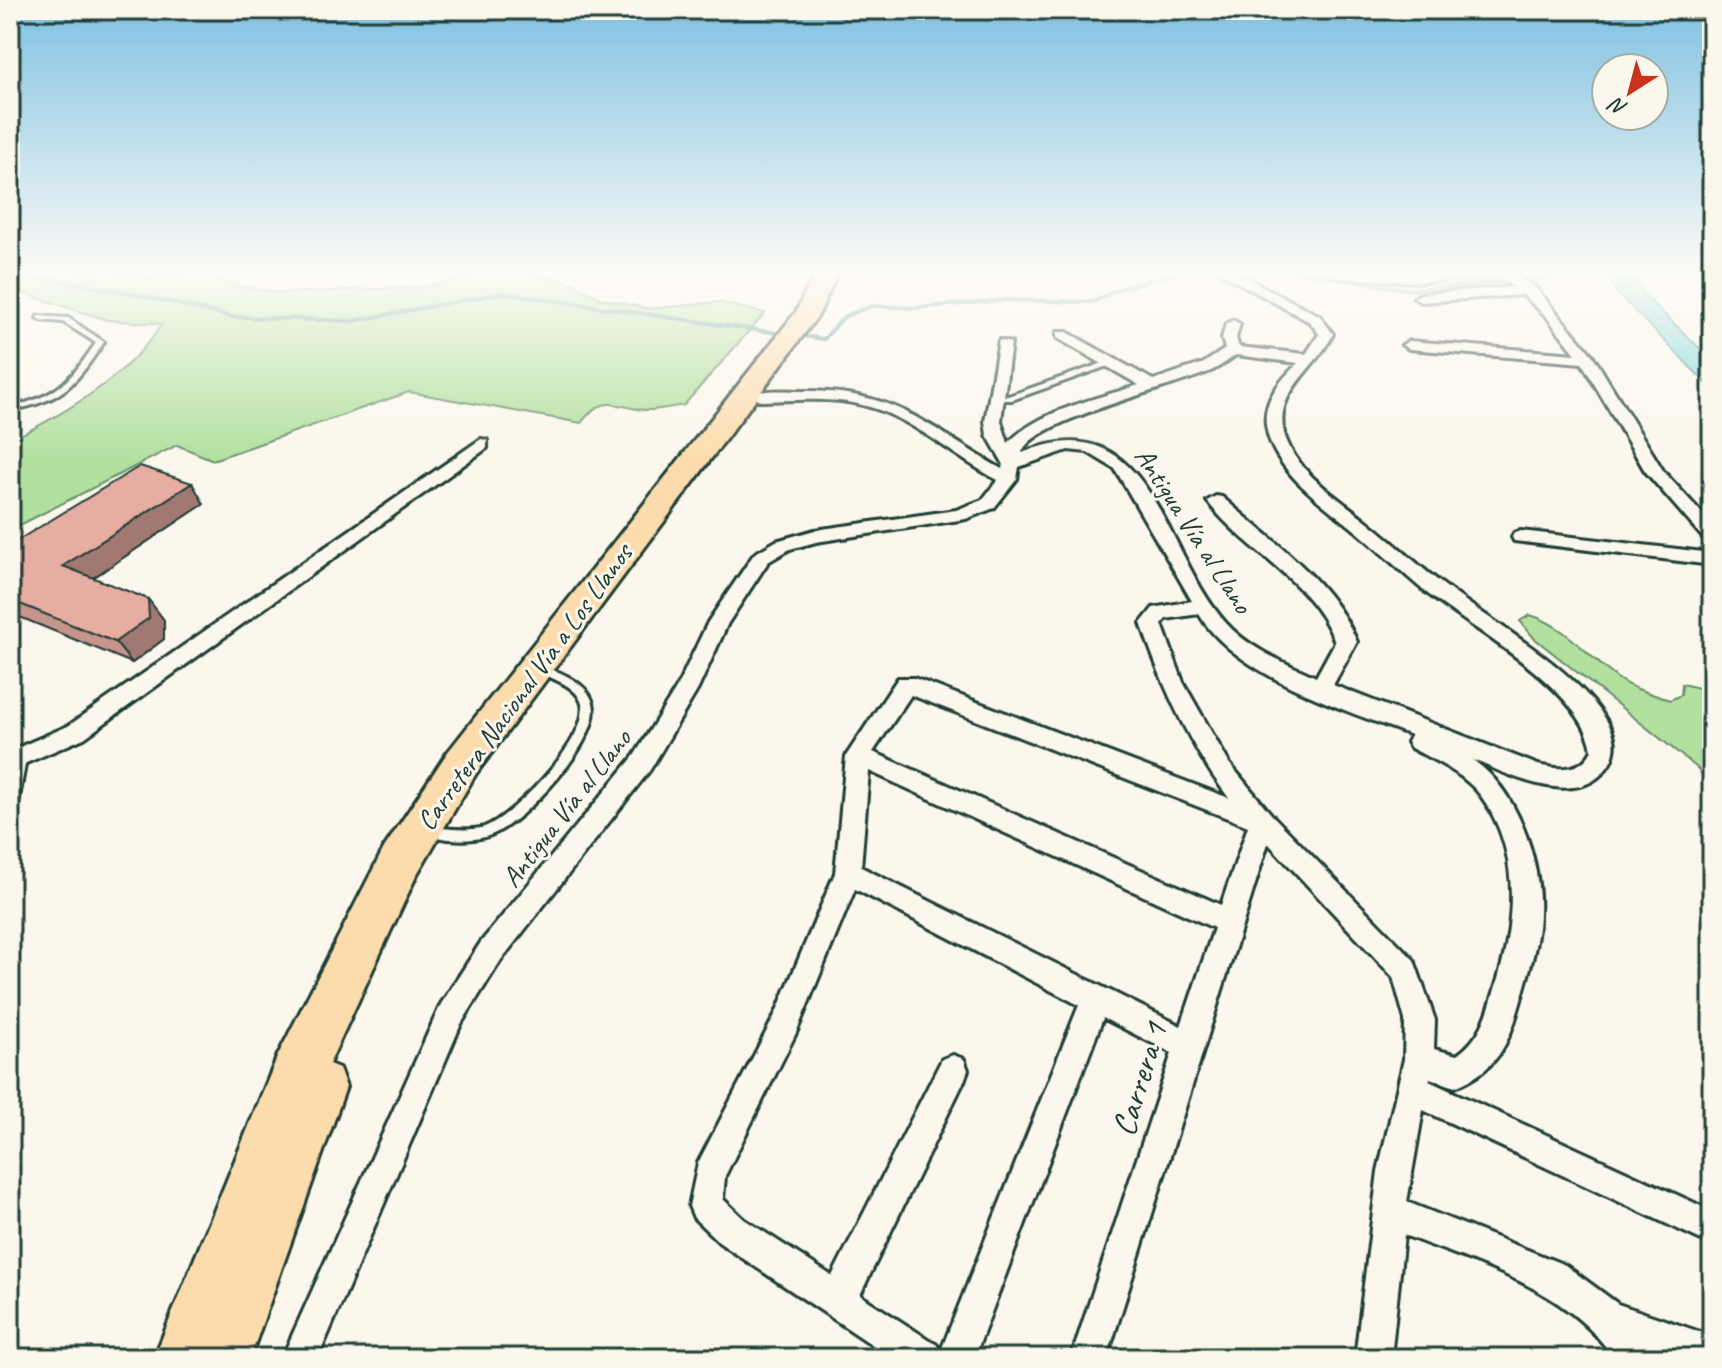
<svg xmlns="http://www.w3.org/2000/svg" width="1722" height="1368" font-family="Caveat,sans-serif">
<rect width="100%" height="100%" fill="#fbf7ec"/>
<filter id="ink" filterUnits="userSpaceOnUse"><feTurbulence type="fractalNoise" baseFrequency=".0125" numOctaves="2"/><feDisplacementMap in="SourceGraphic" scale="16" xChannelSelector="R" yChannelSelector="G"/><feConvolveMatrix kernelMatrix="1 2 1 2 8 2 1 2 1" color-interpolation-filters="sRGB"/></filter>
<g filter="url(#ink)">
<g fill="#b1e09f" stroke="#688e6a" stroke-width="2">
<path d="M10,271H109L152,278L202,273L244,287L279,293L423,287L490,271H519L575,284L600,298L649,309L718,302L765,313L684,405C673,407 662,409 652,410C620,412 608,388 581,423L409,392L213,460L177,445L10,530V440C65,414 128,376 162,324L107,320L10,289Z"/>
<path d="M1530,615C1565,625 1588,656 1617,678C1632,689 1652,694 1670,700L1681,695L1682,684L1712,691V787L1696,767L1534,638L1520,621Z"/>
</g>
<polygon fill="#82d4d9" stroke="#5a9897" stroke-width="2" points="1607,271 1635,271 1642,293 1712,360 1712,389 1615,291"/>
<g fill="none" stroke-linecap="round" stroke-linejoin="round">
<g stroke="#5a9897" stroke-width="4">
<polyline points="1291,271 1411,290 1604,273"/>
<polyline points="10,280 31,276 130,293 232,317 353,321 502,293 784,334"/>
<polyline points="796,335 824,339 845,316 872,306 914,308 1007,300 1093,302 1119,289 1184,271"/>
</g>
<defs>
<g id="service">
<path d="M38,316L68,318L104,342C73,387 65,399 10,411V407C58,396 69,382 96,343L63,322L41,320L37,318Z"/>
<polygon points="1109,361 1116,363 1012,400 997,400 993,398 997,396 1008,396"/>
<path d="M551,669C567,675 588,685 593,703C603,739 523,823 491,835C475,841 453,841 437,837L435,833L437,829L441,828C455,829 471,831 484,827C513,817 595,733 581,701C576,688 559,681 547,676L546,673L547,670Z"/>
<polygon points="20,754 24,756 26,759 16,815 14,819 10,820 10,781 14,759 16,756"/>
</g>
<g id="minor">
<path d="M1217,271H1233L1320,316L1333,334C1316,370 1269,394 1286,439C1298,472 1335,496 1362,517C1389,538 1414,562 1441,583C1490,622 1584,672 1611,729C1616,740 1616,752 1610,763C1581,813 1508,774 1471,759C1517,788 1542,862 1539,915C1538,942 1530,968 1523,993C1510,1039 1502,1068 1455,1087L1430,1078L1429,1081L1712,1211V1245L1423,1110L1407,1202L1565,1265L1618,1304L1712,1336V1358H1671L1650,1351L1653,1358H1614C1566,1287 1480,1265 1404,1235L1391,1358H1355L1378,1171L1404,1059L1405,1020L1393,977L1268,843L1107,1358H1071L1172,1053L1103,1018L974,1358H892L720,1243L694,1218L689,1206L698,1163L776,1013L835,873L846,756L898,678H914L1229,798C1189,746 1162,685 1141,623L1153,608L1192,601L1115,469L1087,452L1068,450L1019,467L1017,479L994,508L966,519L816,542L790,549L768,562L728,623L698,689L650,770L501,960L461,1024L318,1358H282L441,1004L481,942L634,756L677,687L708,622L754,554L776,541L815,530L956,510L982,500L998,480C957,459 920,424 876,409C840,396 798,400 760,401L752,396L754,393C770,389 788,391 804,391C899,391 925,426 1002,469L1003,463L987,435L985,421L999,340L1011,343L1001,421L1008,443C1040,410 1096,399 1139,385L1057,338V332H1067L1153,380L1204,363L1225,349L1222,338L1226,324L1233,320L1240,324L1236,338L1239,347L1306,354L1319,334L1310,322ZM1236,355L1298,363C1281,380 1263,399 1266,425C1271,468 1319,501 1350,526C1377,548 1401,572 1428,594C1474,630 1583,690 1592,750C1582,772 1558,770 1538,765L1333,685L1357,642C1331,580 1271,540 1222,497L1216,496L1207,501C1246,552 1311,579 1335,642L1316,677C1285,663 1249,649 1226,623C1161,551 1152,400 1022,453C1030,420 1181,386 1215,369C1222,365 1229,360 1236,355ZM1199,614C1235,676 1346,710 1411,735L1407,742L1411,748C1435,761 1464,773 1481,796C1522,853 1515,926 1495,989C1487,1016 1481,1038 1457,1055L1434,1049L1435,1020L1414,960L1271,814L1229,763L1183,682L1162,624L1166,619ZM911,695L1248,826L1221,905L873,752ZM869,771L1214,928L1181,1026L861,867ZM855,889L1079,1005L940,1353L937,1345L860,1295L964,1081L968,1070L964,1059L953,1055L942,1059L832,1276L744,1219L723,1199L725,1176L796,1033Z"/>
<polygon points="1337,271 1420,274 1507,271 1535,287 1593,356 1664,472 1712,524 1712,542 1705,540 1645,471 1582,363 1409,349 1402,345 1409,341 1576,354 1546,316 1523,295 1421,302 1414,298 1421,294 1513,287 1498,276 1420,282 1340,278 1333,274"/>
<polygon points="481,439 487,440 487,448 84,738 10,770 10,751 68,726"/>
<polygon points="1521,531 1712,553 1712,565 1514,541 1512,537 1514,533"/>
</g>
<polygon id="trunk" points="816,271 838,271 819,314 475,775 417,874 329,1064 339,1068 346,1087 250,1358 154,1358 278,1055 384,848 447,753 796,312"/>
</defs>
<use href="#service" stroke="#1f3d34" stroke-width="6"/>
<use href="#minor" stroke="#1f3d34" stroke-width="6"/>
<use href="#trunk" stroke="#1f3d34" stroke-width="6"/>
<use href="#service" fill="#fbf7ec" fill-rule="evenodd"/>
<use href="#minor" fill="#fbf7ec" fill-rule="evenodd"/>
<use href="#trunk" fill="#fcdcac" fill-rule="evenodd"/>
</g>
<polygon fill="#c7958c" stroke="#1f3d34" stroke-width="2" points="204,504 93,578 148,599 164,620 164,639 132,663 10,613 10,545"/>
<g fill="#a27972" stroke="#1f3d34" stroke-width="2">
<polygon points="192,483 204,504 79,587 63,566"/>
<polygon points="148,599 164,620 164,639 132,663 115,642"/>
</g>
<polygon fill="#e7ada3" stroke="#1f3d34" stroke-width="2" points="140,466 192,483 63,566 148,599 149,618 115,642 10,600 10,545"/>
</g>
<linearGradient id="sky" x2="0" y2="1"><stop stop-color="#7fc1e2"/><stop offset="0.59" stop-color="#fdfbf6"/><stop offset="1" stop-color="#fdfbf6" stop-opacity="0"/></linearGradient>
<rect width="1722" height="462" fill="url(#sky)"/>
<g text-anchor="middle" dominant-baseline="central" stroke-width="6" stroke-linejoin="round" paint-order="stroke">
<g font-size="28" fill="#1f3d34" stroke="#fbf7ec">
<text transform="translate(1194 530) rotate(57)">Antigua Vía al Llano</text>
<text transform="translate(524 687) rotate(-54)">Carretera Nacional Vía a Los Llanos</text>
<text transform="translate(566 808) rotate(-52)">Antigua Vía al Llano</text>
</g>
<g font-size="34" fill="#1f3d34" stroke="#fbf7ec">
<text transform="translate(1139 1079) rotate(-73)">Carrera 1</text>
</g>
</g>
<rect width="1722" height="1368" fill="none" stroke="#fbf7ec" stroke-width="40"/>
<rect x="20" y="20" width="1682" height="1328" fill="none" stroke="#1f3d34" stroke-width="3" filter="url(#ink)"/>
<g transform="translate(1630 92) rotate(216)"><circle r="38" fill="#fbf7ec" stroke="#a3ada2" stroke-width="2"/>
<path d="M0-6L14 30L0 20L-14 30Z" fill="#c8321e"/>
<text y="-12" font-size="22" font-weight="bold" text-anchor="middle" fill="#1f3d34">N</text>
</g>
</svg>
